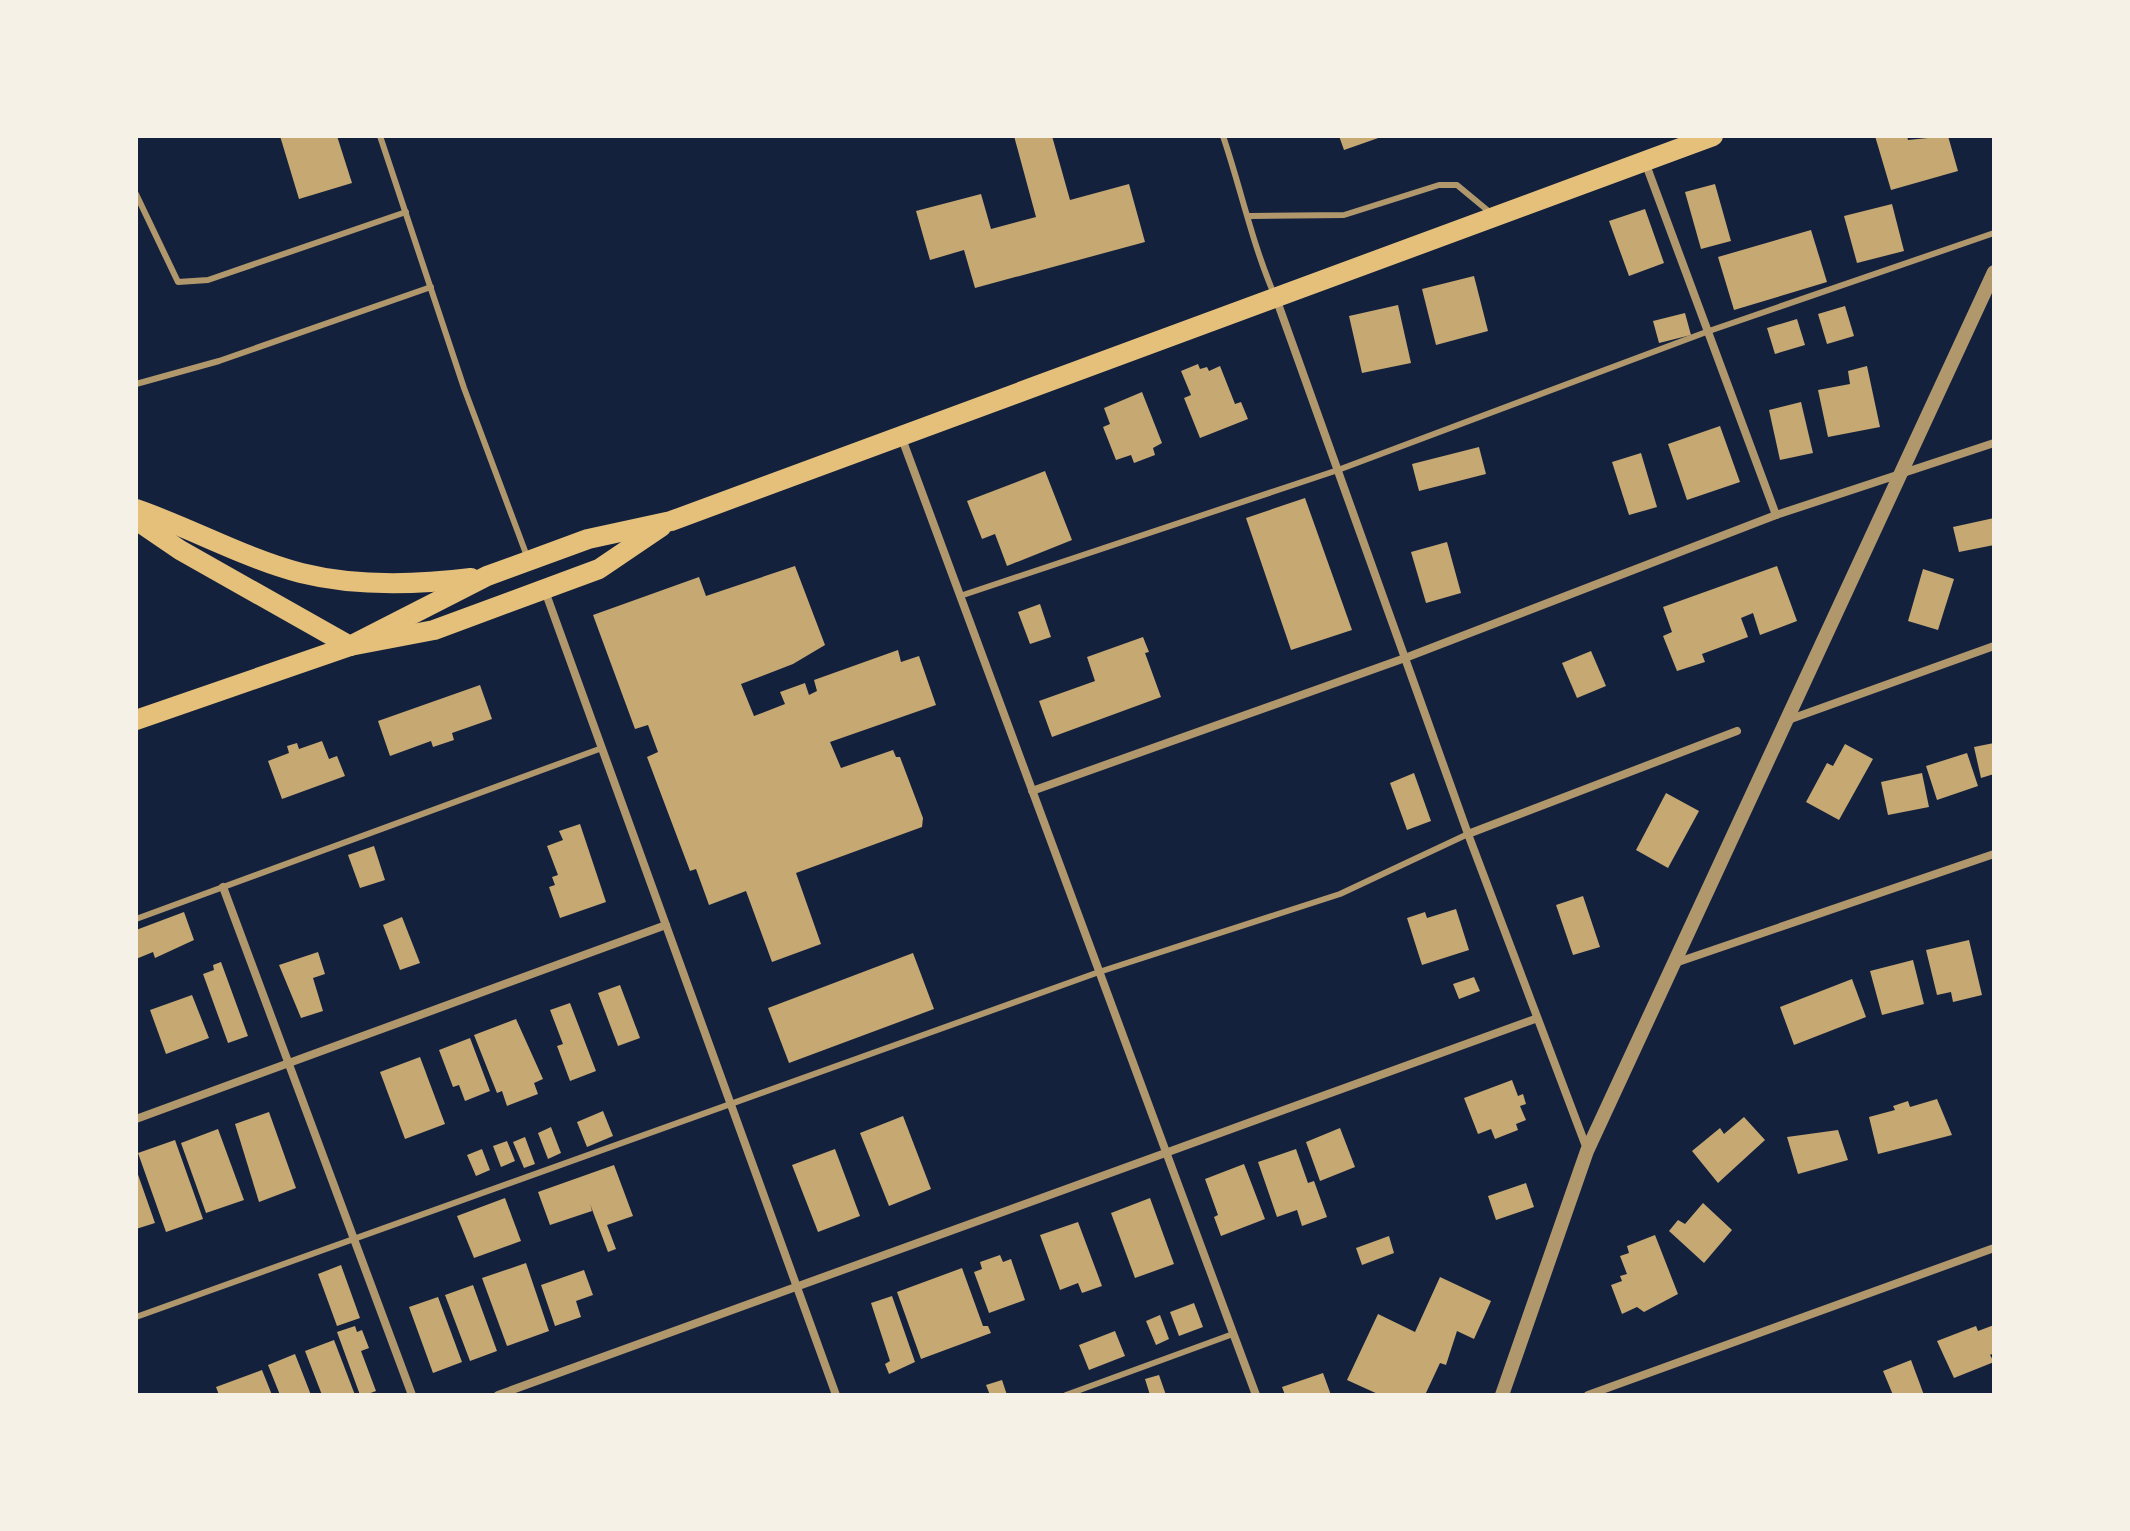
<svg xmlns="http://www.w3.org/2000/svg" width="2130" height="1531" font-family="Raleway,sans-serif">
<rect width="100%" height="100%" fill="#14213d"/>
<g fill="#c6a872">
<polygon points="280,136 337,136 352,183 299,199"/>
<polygon points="1014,136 1052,136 1070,200 1129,184 1145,242 975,288 964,250 930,260 916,211 981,194 991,229 1036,217"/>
<polygon points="1339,136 1384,136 1344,150"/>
<polygon points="1875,136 1907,136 1908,140 1948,136 1958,171 1891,190"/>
<polygon points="1715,184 1731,241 1701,249 1685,192"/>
<polygon points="1892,204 1904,251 1857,263 1844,216"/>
<polygon points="1645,209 1664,263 1629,276 1609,221"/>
<polygon points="1811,230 1827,282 1734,310 1718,257"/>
<polygon points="1474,276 1488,331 1436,345 1422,289"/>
<polygon points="1398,305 1411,363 1362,373 1349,316"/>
<polygon points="1845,306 1854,336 1827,344 1818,314"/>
<polygon points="1685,313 1691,335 1659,343 1653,321"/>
<polygon points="1797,319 1805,345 1775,354 1767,328"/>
<polygon points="1198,364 1200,369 1207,367 1209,371 1220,366 1235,404 1241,402 1248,419 1200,438 1184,398 1191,395 1181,371"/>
<polygon points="1867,366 1880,427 1828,437 1818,390 1850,384 1848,371"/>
<polygon points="1142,392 1162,443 1153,448 1155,455 1134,463 1131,455 1116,460 1103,427 1110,424 1104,408"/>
<polygon points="1801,402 1813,453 1780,460 1769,410"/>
<polygon points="1720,426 1740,482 1687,500 1668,444"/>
<polygon points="1479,447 1486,474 1419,491 1412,464"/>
<polygon points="1641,453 1657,507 1629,515 1612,462"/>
<polygon points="1045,471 1072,540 1007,566 995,534 982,539 967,501"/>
<polygon points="1305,498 1352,630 1291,650 1246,518"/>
<polygon points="1994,518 1994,545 1959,552 1953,527"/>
<polygon points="1447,542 1461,593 1426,603 1411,552"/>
<polygon points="795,566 825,645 793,664 741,684 754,716 785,704 780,692 805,683 809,695 817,691 814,680 898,650 901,662 919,656 936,705 830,742 841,768 893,750 896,757 900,757 923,818 922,827 796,873 821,944 772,962 746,891 709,905 696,869 690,871 647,757 658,752 648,725 635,729 593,615 699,577 706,596"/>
<polygon points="1777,566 1797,621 1760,635 1753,613 1741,618 1748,637 1702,654 1705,662 1677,671 1663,636 1672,632 1663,607"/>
<polygon points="1923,569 1954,579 1938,630 1908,621"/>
<polygon points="1040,604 1051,637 1030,644 1018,612"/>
<polygon points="1143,637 1149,652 1145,653 1161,697 1052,737 1039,701 1095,681 1087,657"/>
<polygon points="1591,651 1606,686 1577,698 1562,663"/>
<polygon points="480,685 492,719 452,733 454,740 433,747 431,741 390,756 378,721"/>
<polygon points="322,741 329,759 337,756 345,776 282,799 268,761 289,753 287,746 297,743 299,749"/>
<polygon points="1994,743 1994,774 1981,778 1974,747"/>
<polygon points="1845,744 1873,759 1839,820 1806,802 1827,763 1833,766"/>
<polygon points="1967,753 1978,786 1937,800 1926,766"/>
<polygon points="1414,773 1431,821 1407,830 1390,783"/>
<polygon points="1922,773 1929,807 1888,815 1881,782"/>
<polygon points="1666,793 1699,811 1668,868 1636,850"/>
<polygon points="580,824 606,902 560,918 549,887 555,885 552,877 558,875 547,846 563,840 559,831"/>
<polygon points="374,846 385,880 360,888 348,855"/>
<polygon points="1583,896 1600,947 1573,955 1556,905"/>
<polygon points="1456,909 1469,950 1422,965 1407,918 1425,912 1427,918"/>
<polygon points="184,912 194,940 155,958 153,952 136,959 136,930"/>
<polygon points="402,917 420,963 400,970 383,925"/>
<polygon points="1969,940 1982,995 1953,1002 1951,992 1937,995 1926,950"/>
<polygon points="318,952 325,974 313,978 323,1011 301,1018 279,965"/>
<polygon points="913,953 934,1009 789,1063 768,1008"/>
<polygon points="1913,960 1924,1004 1882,1015 1870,971"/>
<polygon points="221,962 248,1036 228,1043 203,974 214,970 213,965"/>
<polygon points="1474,977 1480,991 1459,999 1453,984"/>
<polygon points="1852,979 1866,1017 1794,1045 1780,1007"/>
<polygon points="620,985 640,1038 618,1046 598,993"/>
<polygon points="192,995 209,1038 166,1054 150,1010"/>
<polygon points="570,1003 596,1071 570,1081 557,1046 563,1044 550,1010"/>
<polygon points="516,1019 543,1079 534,1083 538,1094 507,1106 502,1091 497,1093 474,1035"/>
<polygon points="470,1038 490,1091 465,1101 459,1085 453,1087 439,1050"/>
<polygon points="420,1057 445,1124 405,1139 380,1072"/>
<polygon points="1512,1080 1518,1096 1523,1094 1526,1104 1520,1106 1526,1120 1516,1124 1518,1130 1495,1139 1491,1129 1478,1134 1464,1098"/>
<polygon points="1937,1099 1952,1135 1878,1154 1869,1117 1895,1110 1893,1106 1908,1101 1910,1107"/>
<polygon points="603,1111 613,1136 587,1147 577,1122"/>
<polygon points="269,1112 296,1188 259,1202 235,1124"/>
<polygon points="903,1116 931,1189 889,1206 860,1133"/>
<polygon points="1744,1117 1765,1140 1718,1183 1692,1151 1720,1128 1724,1134"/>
<polygon points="551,1127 561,1153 548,1159 538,1133"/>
<polygon points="1340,1128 1355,1167 1320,1181 1306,1142"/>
<polygon points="218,1129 244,1200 206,1213 181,1143"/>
<polygon points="1838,1130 1848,1160 1798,1174 1787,1137"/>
<polygon points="525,1137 535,1164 524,1168 513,1142"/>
<polygon points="175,1140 203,1219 166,1232 138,1153"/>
<polygon points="507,1141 515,1161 501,1167 493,1146"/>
<polygon points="482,1149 490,1170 476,1176 467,1155"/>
<polygon points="835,1149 860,1216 818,1232 792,1165"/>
<polygon points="1296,1149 1308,1183 1314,1181 1327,1217 1302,1226 1297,1210 1277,1217 1258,1162"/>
<polygon points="1244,1164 1265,1219 1221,1236 1214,1217 1218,1215 1205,1179"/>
<polygon points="614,1165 633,1216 607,1225 616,1249 608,1252 590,1204 592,1211 550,1225 538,1192"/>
<polygon points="136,1169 155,1223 136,1229"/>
<polygon points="1526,1183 1534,1207 1496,1220 1488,1196"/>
<polygon points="505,1198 521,1241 474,1258 457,1216"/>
<polygon points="1150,1198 1174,1264 1135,1278 1111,1213"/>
<polygon points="1703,1203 1732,1230 1704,1263 1669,1231 1678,1220 1685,1224"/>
<polygon points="1078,1222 1102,1286 1082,1293 1078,1283 1060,1290 1040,1235"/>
<polygon points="1655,1235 1678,1294 1644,1312 1637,1307 1622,1314 1611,1285 1622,1281 1620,1276 1627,1274 1620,1256 1629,1253 1627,1246"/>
<polygon points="1389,1236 1394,1253 1362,1265 1356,1248"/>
<polygon points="1000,1255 1003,1262 1011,1259 1025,1300 989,1313 974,1272 982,1269 980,1262"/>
<polygon points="526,1263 549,1331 507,1346 482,1278"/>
<polygon points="341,1265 360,1318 337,1326 318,1274"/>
<polygon points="962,1268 983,1326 988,1326 991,1333 921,1359 897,1292"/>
<polygon points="584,1270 593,1295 576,1301 581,1317 555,1326 541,1285"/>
<polygon points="1440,1277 1491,1301 1474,1339 1457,1331 1446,1365 1440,1363 1425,1395 1380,1395 1347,1380 1378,1314 1415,1332"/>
<polygon points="473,1285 497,1351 470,1361 445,1295"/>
<polygon points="892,1296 915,1362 889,1374 885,1364 890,1361 871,1303"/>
<polygon points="438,1297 462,1362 433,1373 409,1307"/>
<polygon points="1194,1303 1203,1327 1179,1336 1170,1312"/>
<polygon points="1160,1315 1169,1339 1156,1345 1146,1321"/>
<polygon points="1994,1325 1994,1353 1990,1355 1994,1362 1954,1378 1937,1341 1976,1326 1978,1331"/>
<polygon points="355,1326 357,1332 362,1330 369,1348 361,1351 376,1391 365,1395 360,1395 337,1332"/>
<polygon points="1115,1331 1125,1356 1089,1370 1079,1345"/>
<polygon points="334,1340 355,1395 322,1395 305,1351"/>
<polygon points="295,1354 311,1395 280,1395 268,1365"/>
<polygon points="1911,1360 1924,1395 1893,1395 1883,1371"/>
<polygon points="262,1370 272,1395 219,1395 216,1387"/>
<polygon points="1323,1373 1331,1395 1285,1395 1282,1387"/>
<polygon points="1159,1375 1166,1395 1150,1395 1145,1379"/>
<polygon points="1002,1380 1007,1395 990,1395 986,1385"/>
</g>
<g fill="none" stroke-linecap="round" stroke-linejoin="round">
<g stroke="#b1986c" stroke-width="6">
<polyline points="380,136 464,388 528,559"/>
<path d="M1223,136C1241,189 1252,243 1274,294"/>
<polyline points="136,194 178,282 208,280 406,212"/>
<polyline points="1250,216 1344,215 1439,185 1457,185 1492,214"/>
<polyline points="136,384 219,361 431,287"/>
<polyline points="960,596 1338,470 1709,331 1994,233"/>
<polyline points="136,919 602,748"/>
<polyline points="136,1317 1099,972 1340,894 1468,834"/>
<polyline points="1066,1395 1233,1334"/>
</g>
<g stroke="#b1986c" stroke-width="8">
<polyline points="1645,162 1776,515"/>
<polyline points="1276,298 1468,834 1587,1149"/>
<polyline points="901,436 1256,1395"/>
<polyline points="545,591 836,1395"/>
<polyline points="1788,720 1994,646"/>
<polyline points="1032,791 1405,658 1776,515 1994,443"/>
<polyline points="1468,834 1737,731"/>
<polyline points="223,887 412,1395"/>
<polyline points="1678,962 1994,854"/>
<polyline points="136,1119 666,925"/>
<polyline points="498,1395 1535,1019"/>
<polyline points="1588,1395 1994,1248"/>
</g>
<polyline stroke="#b1986c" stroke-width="14" points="1502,1395 1587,1151 1994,272"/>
<g stroke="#e5c07b" stroke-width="20">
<path d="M136,509C191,528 244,558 301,573C357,587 415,585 471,578"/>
<polyline points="136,520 180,550 350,646"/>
<polyline points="350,646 487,576 588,539 671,521 1713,136"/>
<polyline points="136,720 350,646 434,630 599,569 661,527"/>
</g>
</g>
<rect width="2130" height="1531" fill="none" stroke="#f6f1e7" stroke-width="276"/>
</svg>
